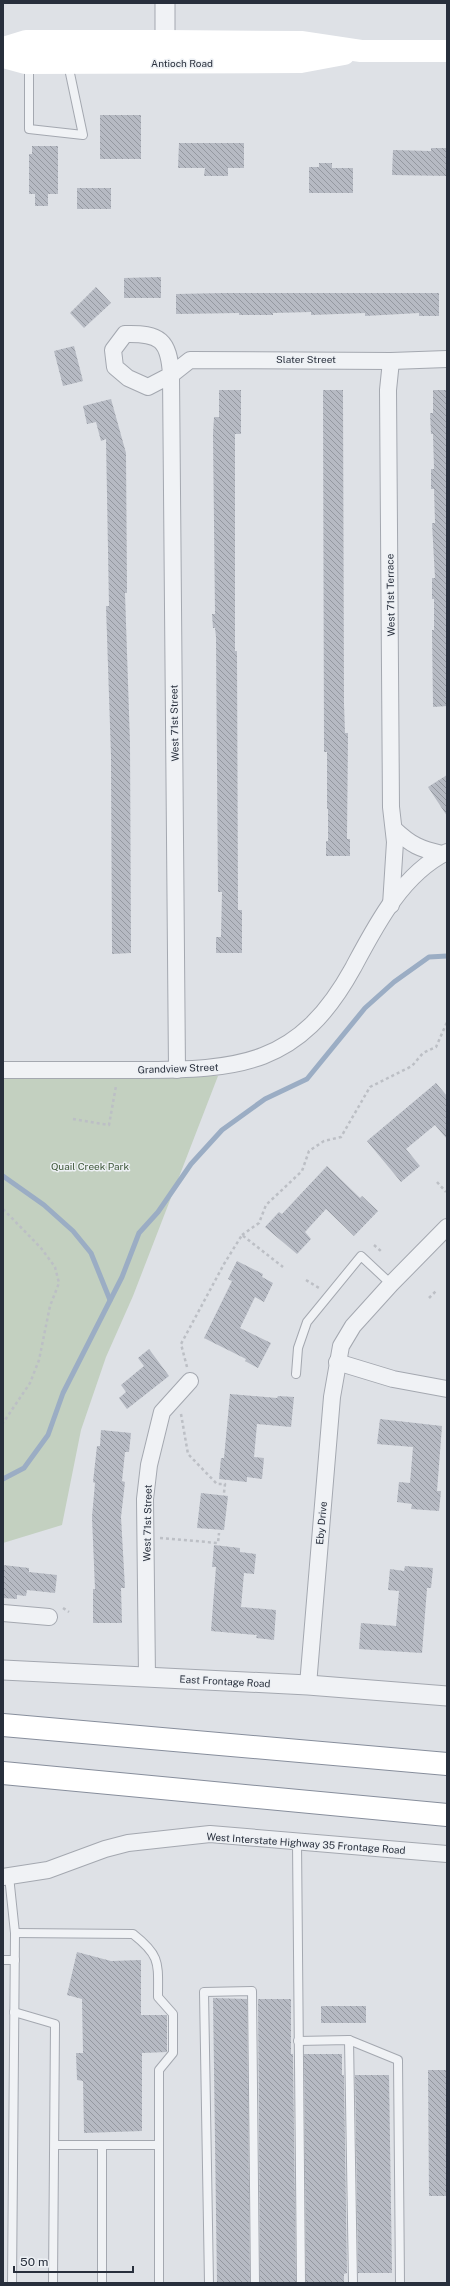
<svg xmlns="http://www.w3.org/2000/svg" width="450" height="2286" font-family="'Public Sans',sans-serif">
<defs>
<pattern id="building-back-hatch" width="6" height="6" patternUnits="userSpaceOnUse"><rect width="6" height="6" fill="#b6bac3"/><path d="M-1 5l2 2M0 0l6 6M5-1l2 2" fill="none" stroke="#9498a0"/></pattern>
</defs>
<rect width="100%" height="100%" fill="#dee1e6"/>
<polygon fill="#c3d0c0" points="218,1076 133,1296 106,1357 81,1430 62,1525 3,1543 3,1078"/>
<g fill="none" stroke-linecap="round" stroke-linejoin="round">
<g stroke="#9badc4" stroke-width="5">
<polyline points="3,1176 44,1205 73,1231 91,1253 110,1300"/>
<polyline points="3,1479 24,1468 48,1435 63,1393 122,1277 139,1233 158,1212 191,1164 222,1130 265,1099 307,1079 365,1008 394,982 429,957 447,956"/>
</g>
</g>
<g fill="url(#building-back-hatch)">
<rect x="100" y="115" width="41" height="44"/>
<polygon points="179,143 244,143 244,168 228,168 228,176 204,176 205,168 178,168"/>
<polygon points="32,146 58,146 58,194 48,194 48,206 35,206 35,194 29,194 29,154 32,154"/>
<polygon points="431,148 447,148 447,176 392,175 393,150 431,151"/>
<polygon points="319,163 332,163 332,168 353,168 353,193 309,193 309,167 319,167"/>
<rect x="77" y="188" width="34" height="21"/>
<polygon points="161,277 161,298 124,298 124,278"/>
<polygon points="96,287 111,303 84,328 70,313"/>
<polygon points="223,293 439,293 439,316 419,316 419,313 365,316 365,313 311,315 311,312 273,313 273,315 239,315 239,313 176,314 176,294"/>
<polygon points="74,346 83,381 63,386 54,351"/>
<polygon points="219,390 241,390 241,434 235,434 235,651 237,651 238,910 242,910 242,953 216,953 216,937 221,937 222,892 218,892 216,637 215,628 213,628 212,614 215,614 213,434 214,417 219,417"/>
<polygon points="323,390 343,390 344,704 345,733 348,733 347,839 350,839 350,856 326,856 326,841 328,841 328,809 327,809 327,752 324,752"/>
<polygon points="433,390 447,390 447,706 433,707 432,630 434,630 434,599 432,599 432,578 435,578 432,523 435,523 434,489 431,489 431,469 434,469 433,434 431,434 430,413 433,413"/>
<polygon points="111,399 126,453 127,593 125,593 130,743 131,953 112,954 111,756 106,606 109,606 106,439 101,441 96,422 87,424 83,406"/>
<polygon points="447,775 447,816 428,787"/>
<polygon points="436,1083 447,1096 447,1139 435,1125 406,1149 420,1166 401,1182 367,1141"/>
<polygon points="327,1166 360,1198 362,1196 378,1211 354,1236 326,1209 305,1232 311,1239 297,1254 265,1227 279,1212 282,1214"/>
<polygon points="237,1261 263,1274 262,1277 273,1283 264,1302 255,1297 240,1328 271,1343 258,1368 245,1361 246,1359 204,1338 232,1281 228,1279"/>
<polygon points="149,1349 169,1376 127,1409 119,1398 126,1392 121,1385 144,1366 138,1358"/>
<polygon points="230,1394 277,1398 278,1396 294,1397 291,1427 257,1424 254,1457 264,1458 262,1479 247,1477 247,1482 219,1479 221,1458 224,1458"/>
<polygon points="380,1419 442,1426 437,1491 441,1491 439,1511 411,1509 412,1504 397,1502 399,1482 410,1483 413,1447 377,1444"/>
<polygon points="101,1430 131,1433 129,1452 125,1452 122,1481 125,1482 121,1517 125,1588 121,1588 122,1623 93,1623 93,1589 95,1589 92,1517 95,1483 93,1482 97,1446 100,1446"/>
<polygon points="201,1493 228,1496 224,1530 197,1528"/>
<polygon points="214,1545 240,1548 240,1552 256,1554 254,1574 244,1573 241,1607 276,1610 274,1640 256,1638 257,1635 211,1631 216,1567 212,1567"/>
<polygon points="3,1565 29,1568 29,1572 57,1575 55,1593 27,1590 26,1596 17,1595 17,1599 3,1598"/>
<polygon points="405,1566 433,1568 431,1588 427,1588 422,1653 359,1649 361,1623 396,1626 399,1591 388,1590 390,1569 404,1571"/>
<polygon points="77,1952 111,1961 141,1960 141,2015 167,2015 167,2052 142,2053 142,2131 84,2133 83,2081 77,2080 76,2053 83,2053 82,1999 67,1995"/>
<polygon points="213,1998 247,1999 250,2283 217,2283"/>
<polygon points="258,1999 291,1999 291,2054 293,2054 296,2283 260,2283"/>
<rect x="321" y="2006" width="45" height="17"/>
<polygon points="304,2054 342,2054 342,2075 344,2075 347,2273 344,2274 344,2283 306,2283"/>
<polygon points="428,2070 447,2070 447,2196 429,2196"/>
<polygon points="355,2075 389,2075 392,2273 358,2273"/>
</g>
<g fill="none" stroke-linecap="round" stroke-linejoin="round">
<defs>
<g id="service">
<polyline points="29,64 29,129 83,135 68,64"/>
<polyline points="296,1374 298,1348 307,1322 361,1256 391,1284"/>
<polyline points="297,1842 301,2283"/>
<polyline points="9,1876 15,1933 12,2283"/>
<path d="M15,1933L133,1934C161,1956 158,1963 158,1997L173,2014V2053L159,2070V2283"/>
<polyline points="3,1960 15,1960"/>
<polyline points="14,2012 55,2024 53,2283"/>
<polyline points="349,2040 353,2283"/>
<polyline points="298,2041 349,2040 398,2060 400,2283"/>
<polyline points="55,2145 159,2145"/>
<polyline points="102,2145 102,2283"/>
<polyline points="209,2283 204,1992 252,1991 255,2283"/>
</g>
<g id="minor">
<polyline points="391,361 388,390 391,807 395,842 391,905"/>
<path d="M394,829C411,845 420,849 442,854"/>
<path d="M3,1070C47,1070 92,1070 136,1070C240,1070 299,1066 353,968C376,925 402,874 447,852"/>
<path d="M177,1070L171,375C169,340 160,333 125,334L113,350L115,367L128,378L148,387L171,375L190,360L391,361L447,359"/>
<polyline points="337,1362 393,1379 447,1389"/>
<polyline points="3,1613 49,1617"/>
<polyline points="147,1677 145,1499 149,1465 162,1412 190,1381"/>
<polyline points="308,1685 332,1397 341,1346 353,1326 391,1284 447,1227"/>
<polyline points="3,1877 48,1870 105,1849 128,1843 210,1834 447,1854"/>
</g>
<g id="tertiary">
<polyline points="165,56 165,3"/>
<polyline points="3,1670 308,1685 447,1696"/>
</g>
<g id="motorway">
<polyline points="3,1725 447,1764"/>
<polyline points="3,1773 447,1815"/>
</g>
</defs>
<use href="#service" stroke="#a4a8b0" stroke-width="10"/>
<use href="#minor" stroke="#a4a8b0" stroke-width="18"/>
<use href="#tertiary" stroke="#a4a8b0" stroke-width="21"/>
<use href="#motorway" stroke="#878e9c" stroke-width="24"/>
<g stroke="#bcbfc5" stroke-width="2.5" stroke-dasharray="3 3" stroke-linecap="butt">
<polyline points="73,1119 109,1125 116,1086"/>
<polyline points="437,1182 446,1192"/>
<polyline points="3,1209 41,1248 55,1267 59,1283 50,1306 39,1360 30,1383 3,1423"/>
<polyline points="242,1235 259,1223 266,1205 302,1171 309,1151 324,1141 341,1137 370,1087 412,1066 423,1053 436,1047 447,1022"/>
<polyline points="374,1245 382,1252"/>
<polyline points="306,1280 319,1288"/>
<polyline points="429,1298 437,1290"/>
<polyline points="187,1367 181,1344 224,1264 242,1235 283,1267"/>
<polyline points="181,1414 188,1454 217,1484 225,1484 224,1493"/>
<polyline points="160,1538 218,1543 219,1533"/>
<polyline points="63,1608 69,1612"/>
</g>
<use href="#service" stroke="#f0f2f5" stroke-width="8"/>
<use href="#minor" stroke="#f0f2f5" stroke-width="16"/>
<use href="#tertiary" stroke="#f0f2f5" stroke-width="19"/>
<g stroke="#fff" stroke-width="22">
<polyline points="3,48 26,41 165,41 301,42 361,51 447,51"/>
<polyline points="3,57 25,63 301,62 344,54"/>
</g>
<use href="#motorway" stroke="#fff" stroke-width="22"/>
</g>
<g text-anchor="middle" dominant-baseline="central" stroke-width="3" stroke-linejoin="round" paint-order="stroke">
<g font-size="10" fill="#282f3c" stroke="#edf0f4">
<text x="182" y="63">Antioch Road</text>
<text x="306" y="359">Slater Street</text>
<text transform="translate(390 595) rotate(-91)">West 71st Terrace</text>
<text transform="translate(174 723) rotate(-91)">West 71st Street</text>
<text transform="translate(178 1068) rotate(-2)">Grandview Street</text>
<text transform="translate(147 1523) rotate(-89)">West 71st Street</text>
<text transform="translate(321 1523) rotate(-85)">Eby Drive</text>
<text transform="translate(225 1681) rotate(3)">East Frontage Road</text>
<text transform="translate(306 1843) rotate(4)">West Interstate Highway 35 Frontage Road</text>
</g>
<g font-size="10" fill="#3c5637" stroke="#edf0f4">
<text x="90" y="1166">Quail Creek Park</text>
</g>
</g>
<rect width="450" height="2286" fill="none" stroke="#282f3c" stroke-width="8"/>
<path d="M14 2266v6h119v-6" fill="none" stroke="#282f3c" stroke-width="2"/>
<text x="20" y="2266" font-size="12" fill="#282f3c" stroke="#edf0f4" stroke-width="3" paint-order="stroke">50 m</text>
</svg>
